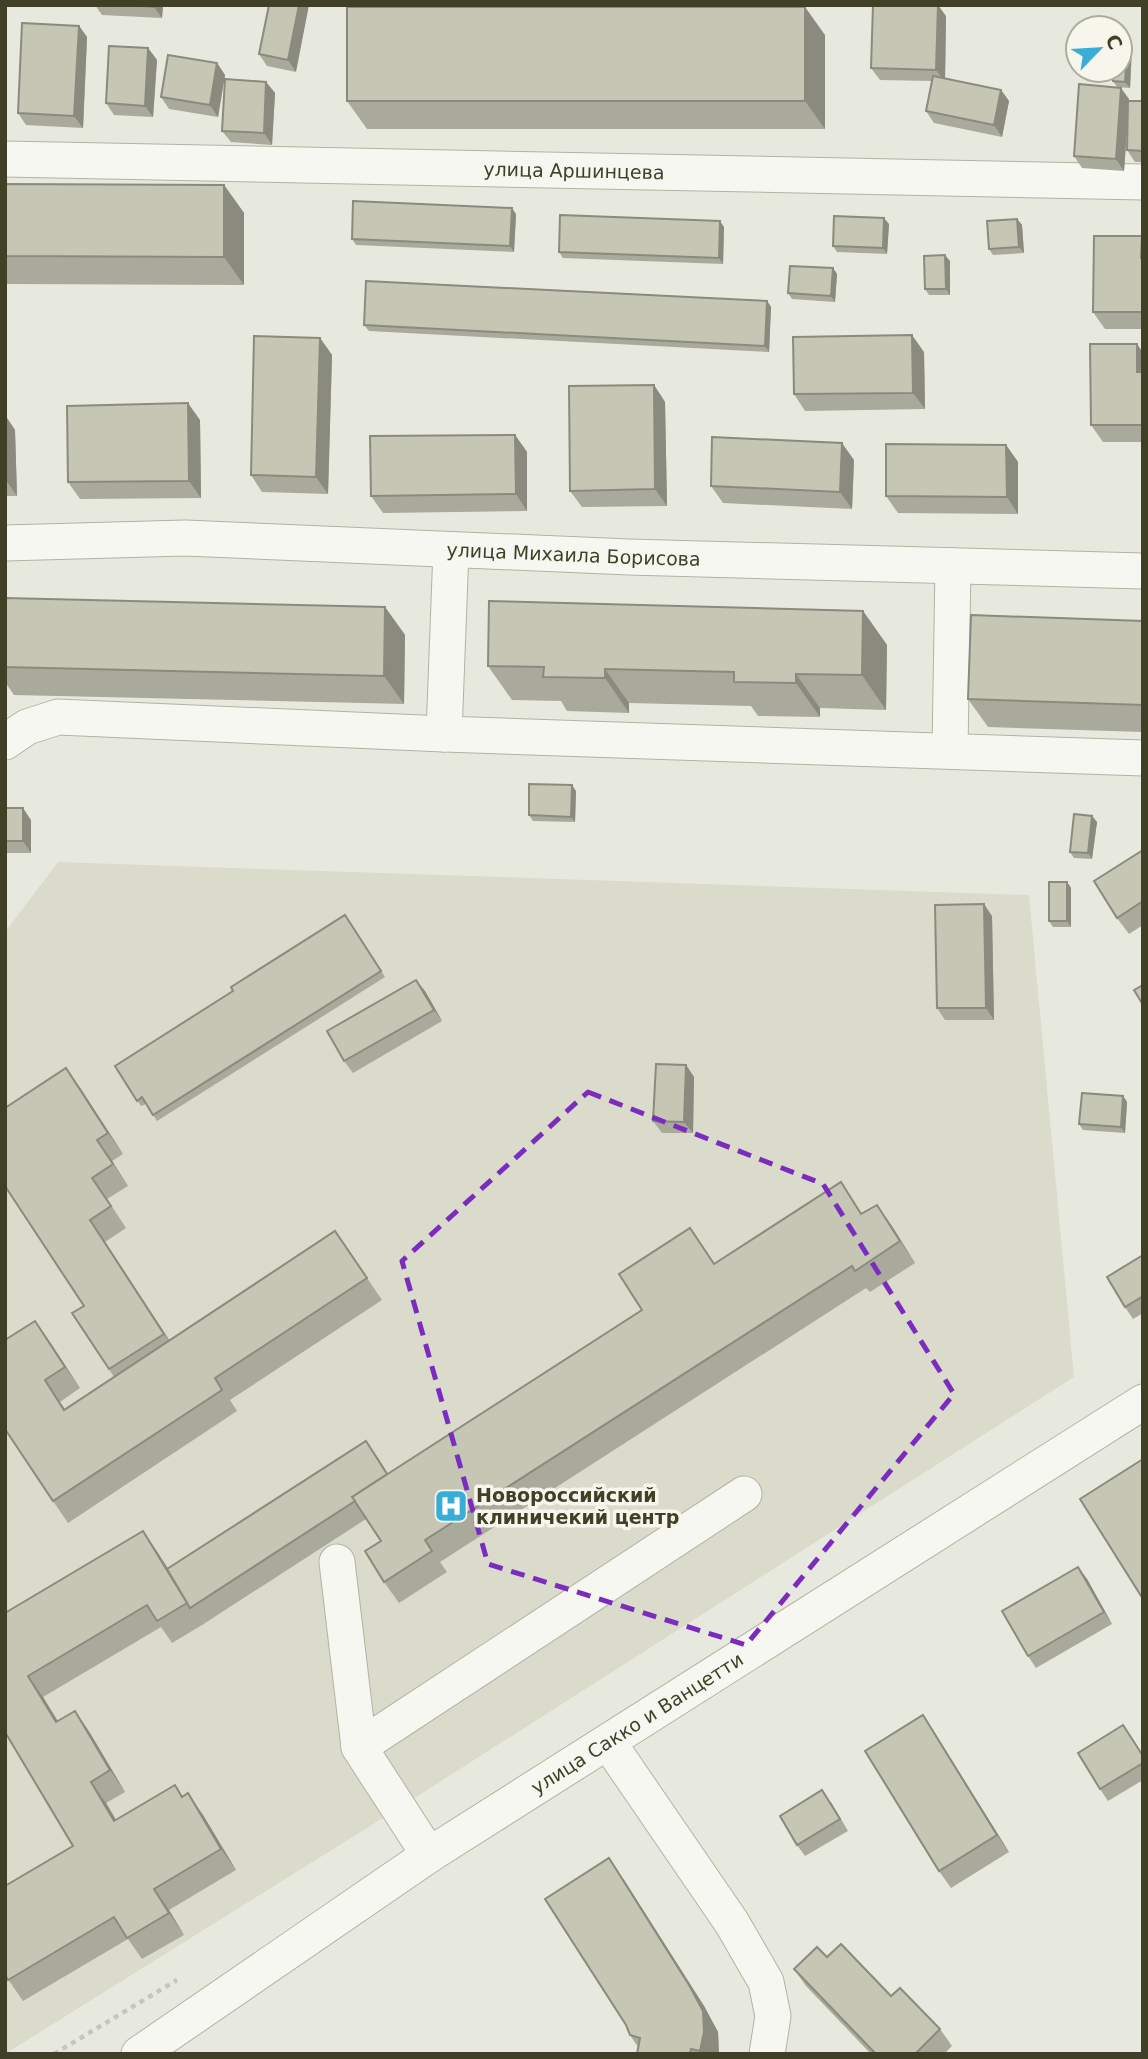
<svg xmlns="http://www.w3.org/2000/svg" width="1148" height="2059" font-family="'DejaVu Sans',sans-serif">
<rect width="100%" height="100%" fill="#e8e9de"/>
<polygon fill="#dadbcb" points="58,862 1029,895 1074,1377 399,1808 5,2054 5,932"/>
<g fill="none" stroke-linecap="round" stroke-linejoin="round">
<defs>
<g id="minor">
<path id="s1" d="M5,159L1143,182"/>
<path id="s2" d="M5,543L185,538L629,557L1143,571"/>
<polyline points="444,734 451,550"/>
<polyline points="5,742 27,727 58,717 444,734 1143,758"/>
<polyline points="950,751 953,566"/>
<polyline points="337,1562 359,1747 429,1855"/>
<polyline points="608,1742 732,1923 766,1982 773,2016 767,2054"/>
<polyline points="359,1747 744,1494"/>
<path id="s3" d="M139,2054L429,1855L1143,1402"/>
</g>
</defs>
<use href="#minor" stroke="#b2b3a3" stroke-width="37"/>
<polyline stroke="#c6c7bc" stroke-width="4.5" stroke-dasharray="5 5" stroke-linecap="butt" points="54,2054 177,1980"/>
<use href="#minor" stroke="#f6f7f1" stroke-width="35"/>
</g>
<g fill="#a9aa9b">
<polygon points="95,5 163,5 162,18 102,15"/>
<polygon points="269,5 296,72 267,66 259,54"/>
<polygon points="946,16 945,78 1001,90 1009,101 1002,137 934,123 926,111 932,81 880,80 871,68"/>
<polygon points="79,26 87,37 83,128 26,125 18,113"/>
<polygon points="825,35 825,129 367,129 347,101"/>
<polygon points="1132,46 1130,88 1117,87 1113,81"/>
<polygon points="148,48 157,60 153,117 114,115 106,103"/>
<polygon points="217,63 225,75 218,117 169,109 161,97"/>
<polygon points="266,82 275,93 272,145 231,142 222,131"/>
<polygon points="1129,99 1129,101 1143,101 1143,162 1135,162 1127,150 1128,119 1124,171 1082,168 1074,156"/>
<polygon points="5,184 224,185 244,213 244,285 5,284"/>
<polygon points="516,214 514,252 356,245 352,239"/>
<polygon points="1017,219 1022,225 1024,253 993,255 989,249"/>
<polygon points="889,224 887,254 837,252 833,246"/>
<polygon points="724,227 723,264 563,258 559,252"/>
<polygon points="1143,238 1143,329 1105,329 1093,312"/>
<polygon points="950,261 950,295 929,295 925,289"/>
<polygon points="833,268 837,274 835,302 792,299 788,293"/>
<polygon points="767,301 771,307 769,352 369,331 364,325"/>
<polygon points="320,338 332,355 328,494 262,492 251,475"/>
<polygon points="1137,344 1143,353 1143,442 1103,442 1091,425"/>
<polygon points="924,352 925,409 805,411 794,394"/>
<polygon points="654,385 665,402 667,506 582,507 570,491"/>
<polygon points="5,415 15,430 17,496 5,496"/>
<polygon points="200,420 201,498 80,499 68,482"/>
<polygon points="515,435 527,452 527,511 383,513 371,496"/>
<polygon points="1006,445 1018,462 1018,514 898,513 886,496"/>
<polygon points="854,460 852,509 723,503 711,486"/>
<polygon points="385,607 405,635 404,704 14,695 5,682 5,667"/>
<polygon points="863,611 887,645 886,710 820,708 820,717 758,716 751,706 629,703 629,713 567,711 561,701 512,700 488,666"/>
<polygon points="1143,621 1143,732 988,727 968,699"/>
<polygon points="576,791 575,822 533,821 529,815"/>
<polygon points="5,808 31,820 31,853 5,853"/>
<polygon points="1092,816 1097,822 1092,859 1074,858 1070,852"/>
<polygon points="1143,850 1143,925 1129,934 1117,918"/>
<polygon points="1067,882 1071,888 1071,927 1053,927 1049,921"/>
<polygon points="345,915 385,977 157,1121 146,1104 141,1106 115,1066 233,991"/>
<polygon points="992,916 994,1020 945,1020 937,1008"/>
<polygon points="425,991 442,1021 353,1073 344,1061"/>
<polygon points="686,1065 694,1077 693,1133 662,1133 653,1121"/>
<polygon points="66,1068 123,1154 112,1161 128,1186 107,1199 126,1228 105,1242 169,1340 335,1231 382,1300 230,1400 237,1411 68,1523 53,1501 35,1321 80,1388 60,1402 65,1409 114,1377 72,1313 84,1306"/>
<polygon points="1123,1096 1127,1102 1125,1133 1083,1130 1079,1124"/>
<polygon points="841,1182 862,1214 877,1205 915,1263 870,1292 866,1288 440,1562 447,1572 399,1603 384,1582 381,1541 366,1519 202,1625 172,1643 161,1627 43,1697 58,1721 75,1711 90,1733 125,1792 106,1803 116,1820 183,1796 203,1815 236,1870 169,1910 184,1935 142,1959 128,1939 23,2001 5,1975 73,1846 5,1613 143,1531 168,1568 378,1458 388,1474"/>
<polygon points="1143,1255 1143,1313 1133,1319 1125,1307"/>
<polygon points="1078,1567 1087,1579 1112,1624 1036,1668 1028,1656"/>
<polygon points="923,1715 934,1732 1009,1852 951,1888 939,1871"/>
<polygon points="1123,1725 1143,1755 1143,1780 1108,1801 1100,1789"/>
<polygon points="831,1802 848,1831 805,1856 797,1845"/>
<polygon points="624,1880 704,2006 718,2032 719,2054 637,2054 638,2047 630,2035"/>
<polygon points="827,1957 940,2029 952,2046 944,2054 871,2054 806,1986 794,1969"/>
</g>
<g fill="#8a8b7e">
<polygon points="154,5 163,5 162,18 154,7"/>
<polygon points="299,5 309,5 296,72 288,60"/>
<polygon points="938,5 946,16 945,82 936,70"/>
<polygon points="805,7 825,35 825,129 805,101"/>
<polygon points="79,26 87,37 83,128 74,116"/>
<polygon points="1128,40 1132,46 1130,88 1125,82"/>
<polygon points="148,48 157,60 153,117 145,106"/>
<polygon points="217,63 225,75 218,117 210,105"/>
<polygon points="266,82 275,93 272,145 264,133"/>
<polygon points="1121,88 1129,99 1124,171 1116,159"/>
<polygon points="1001,90 1009,101 1002,137 994,125"/>
<polygon points="224,185 244,213 244,285 224,257"/>
<polygon points="512,208 516,214 514,252 510,246"/>
<polygon points="884,218 889,224 887,254 883,248"/>
<polygon points="1017,219 1022,225 1024,253 1019,247"/>
<polygon points="720,221 724,227 723,264 719,258"/>
<polygon points="1142,236 1143,238 1143,260 1141,258"/>
<polygon points="945,255 950,261 950,295 946,289"/>
<polygon points="833,268 837,274 835,302 831,296"/>
<polygon points="767,301 771,307 769,352 765,346"/>
<polygon points="912,335 924,352 925,409 913,393"/>
<polygon points="320,338 332,355 328,494 316,477"/>
<polygon points="1137,344 1143,353 1143,380 1137,372"/>
<polygon points="654,385 665,402 667,506 655,489"/>
<polygon points="188,403 200,420 201,498 189,481"/>
<polygon points="5,415 15,430 17,496 5,479"/>
<polygon points="515,435 527,452 527,511 516,494"/>
<polygon points="842,443 854,460 852,509 840,492"/>
<polygon points="1006,445 1018,462 1018,514 1007,497"/>
<polygon points="385,607 405,635 404,704 384,676"/>
<polygon points="863,611 887,645 886,710 862,675"/>
<polygon points="605,669 629,703 629,713 605,678"/>
<polygon points="796,674 820,708 820,717 796,683"/>
<polygon points="572,785 576,791 575,822 571,817"/>
<polygon points="23,808 31,820 31,853 23,841"/>
<polygon points="1092,816 1097,822 1092,859 1088,853"/>
<polygon points="1067,882 1071,888 1071,927 1067,921"/>
<polygon points="984,904 992,916 994,1020 986,1008"/>
<polygon points="416,980 425,991 442,1021 434,1010"/>
<polygon points="686,1065 694,1077 693,1133 684,1122"/>
<polygon points="66,1068 81,1089 123,1154 108,1133"/>
<polygon points="1123,1096 1127,1102 1125,1133 1121,1127"/>
<polygon points="97,1140 112,1161 128,1186 113,1164"/>
<polygon points="877,1205 892,1226 915,1263 900,1241"/>
<polygon points="90,1220 105,1242 179,1355 164,1334"/>
<polygon points="35,1321 50,1342 80,1388 65,1367"/>
<polygon points="366,1441 378,1458 401,1496 390,1479"/>
<polygon points="143,1531 158,1553 191,1607 190,1608"/>
<polygon points="1078,1567 1087,1579 1112,1624 1104,1612"/>
<polygon points="28,1676 43,1697 71,1744 56,1722"/>
<polygon points="75,1711 90,1733 125,1792 110,1770"/>
<polygon points="923,1715 934,1732 1009,1852 997,1835"/>
<polygon points="91,1782 106,1803 129,1842 114,1821"/>
<polygon points="188,1793 203,1815 236,1870 221,1849"/>
<polygon points="609,1858 624,1880 704,2006 718,2032 719,2054 702,2054 700,2051"/>
<polygon points="154,1889 169,1910 184,1935 169,1913"/>
</g>
<g fill="#c5c6b4" stroke="#8a8b7e" stroke-width="2">
<polygon points="126,5 154,5 154,7"/>
<polygon points="269,5 299,5 288,60 259,54"/>
<polygon points="873,5 938,5 936,70 871,68"/>
<rect x="347" y="7" width="458" height="94"/>
<polygon points="22,23 79,26 74,116 18,113"/>
<polygon points="1120,40 1128,40 1125,82 1113,81 1113,70 1120,70"/>
<polygon points="109,46 148,48 145,106 106,103"/>
<polygon points="168,55 217,63 210,105 161,97"/>
<polygon points="933,76 1001,90 994,125 926,111"/>
<polygon points="225,79 266,82 264,133 222,131"/>
<polygon points="1079,84 1121,88 1116,159 1074,156"/>
<polygon points="1128,101 1143,101 1143,151 1127,150"/>
<polygon points="5,184 224,185 224,257 5,256"/>
<polygon points="353,201 512,208 510,246 352,239"/>
<polygon points="560,215 720,221 719,258 559,252"/>
<polygon points="834,216 884,218 883,248 833,246"/>
<polygon points="1017,219 1019,247 989,249 987,221"/>
<polygon points="1094,236 1142,236 1141,258 1143,258 1143,312 1093,312"/>
<polygon points="945,255 946,289 925,289 924,256"/>
<polygon points="790,266 833,268 831,296 788,293"/>
<polygon points="366,281 767,301 765,346 364,325"/>
<polygon points="912,335 913,393 794,394 793,337"/>
<polygon points="254,336 320,338 316,477 251,475"/>
<polygon points="1090,344 1137,344 1137,372 1143,372 1143,425 1091,425"/>
<polygon points="654,385 655,489 570,491 569,386"/>
<polygon points="188,403 189,481 68,482 67,406"/>
<polygon points="515,435 516,494 371,496 370,436"/>
<polygon points="712,437 842,443 840,492 711,486"/>
<polygon points="886,444 1006,445 1007,497 886,496"/>
<polygon points="5,598 385,607 384,676 5,667"/>
<polygon points="489,601 863,611 862,675 796,674 796,683 734,682 734,672 605,669 605,678 543,677 544,667 488,666"/>
<polygon points="971,615 1143,621 1143,705 968,699"/>
<polygon points="529,784 572,785 571,817 529,815"/>
<rect x="5" y="808" width="18" height="33"/>
<polygon points="1074,814 1092,816 1088,853 1070,852"/>
<polygon points="1143,850 1143,901 1117,918 1094,881"/>
<rect x="1049" y="882" width="18" height="39"/>
<polygon points="984,904 986,1008 937,1008 935,905"/>
<polygon points="345,915 381,971 153,1115 142,1097 137,1101 115,1066 233,991 231,987"/>
<polygon points="416,980 434,1010 344,1061 327,1031"/>
<polygon points="1143,985 1143,1005 1134,990"/>
<polygon points="656,1064 686,1065 684,1122 653,1121"/>
<polygon points="66,1068 108,1133 97,1140 113,1164 92,1178 111,1206 90,1220 164,1334 109,1369 72,1313 84,1306 5,1186 5,1108"/>
<polygon points="1082,1093 1123,1096 1121,1127 1079,1124"/>
<polygon points="841,1182 861,1214 877,1205 900,1241 855,1271 852,1266 425,1540 432,1551 384,1582 365,1551 381,1541 352,1497 642,1310 619,1274 690,1228 714,1264"/>
<polygon points="335,1231 367,1278 215,1378 222,1390 53,1501 5,1429 5,1340 35,1321 65,1367 45,1380 64,1410"/>
<polygon points="1143,1255 1143,1296 1125,1307 1107,1277"/>
<polygon points="366,1441 387,1474 352,1497 355,1501 190,1608 167,1569"/>
<polygon points="1143,1459 1143,1599 1080,1499"/>
<polygon points="143,1531 187,1603 157,1621 147,1605 28,1676 56,1722 75,1711 110,1770 91,1782 114,1821 175,1785 182,1797 188,1793 221,1849 154,1889 169,1913 127,1938 114,1917 8,1980 5,1975 5,1886 73,1846 5,1732 5,1613"/>
<polygon points="1078,1567 1104,1612 1028,1656 1002,1611"/>
<polygon points="923,1715 997,1835 939,1871 865,1751"/>
<polygon points="1123,1725 1143,1756 1143,1763 1100,1789 1078,1753"/>
<polygon points="822,1790 840,1819 797,1845 780,1816"/>
<polygon points="609,1858 689,1985 703,2011 704,2032 700,2051 691,2049 690,2054 637,2054 640,2038 630,2035 626,2025 545,1899"/>
<polygon points="841,1944 891,1996 900,1988 940,2029 915,2054 876,2054 794,1969 817,1947 827,1957"/>
</g>
<path fill="none" stroke="#7b2cbf" stroke-width="5" stroke-dasharray="14 9" stroke-linejoin="round" d="M588,1092L823,1184L954,1394L746,1645L488,1564L402,1261Z"/>
<defs>
<symbol id="hospital-square" viewBox="-11 -11 22 22"><rect x="-9" y="-9" width="18" height="18" rx="4" fill="#38add8" stroke="#f6f6ed"/><path d="M-5-5h3v3.5h4V-5h3V5h-3V1.5h-4V5h-3Z" fill="#fff"/></symbol>
</defs>
<g fill-rule="evenodd">
<use href="#hospital-square" x="432" y="1487" width="38" height="38"/>
</g>
<g text-anchor="middle" dominant-baseline="central" stroke-width="7" stroke-linejoin="round" paint-order="stroke">
<g font-size="19" fill="#3f4026" stroke="#f6f6ed">
<text stroke="none"><textPath href="#s1" startOffset="569">улица Аршинцева</textPath></text>
<text stroke="none"><textPath href="#s2" startOffset="569">улица Михаила Борисова</textPath></text>
<text stroke="none"><textPath href="#s3" startOffset="598">улица Сакко и Ванцетти</textPath></text>
</g>
<g font-size="19" font-weight="bold" fill="#3f4026" stroke="#f6f6ed" text-anchor="start">
<text x="476" y="1495">Новороссийский<tspan x="476" dy="22">клиничекий центр</tspan></text>
</g>
</g>
<rect width="1148" height="2059" fill="none" stroke="#3f4026" stroke-width="14"/>
<g transform="translate(1099 49) rotate(65)"><circle r="33" fill="#f6f6ed" stroke="#adad9d" stroke-width="2"/>
<path d="M0-5L12 26L0 18L-12 26Z" fill="#38add8"/>
<text y="-10" font-size="19" font-weight="bold" text-anchor="middle" fill="#3f4026">С</text>
</g>
</svg>
